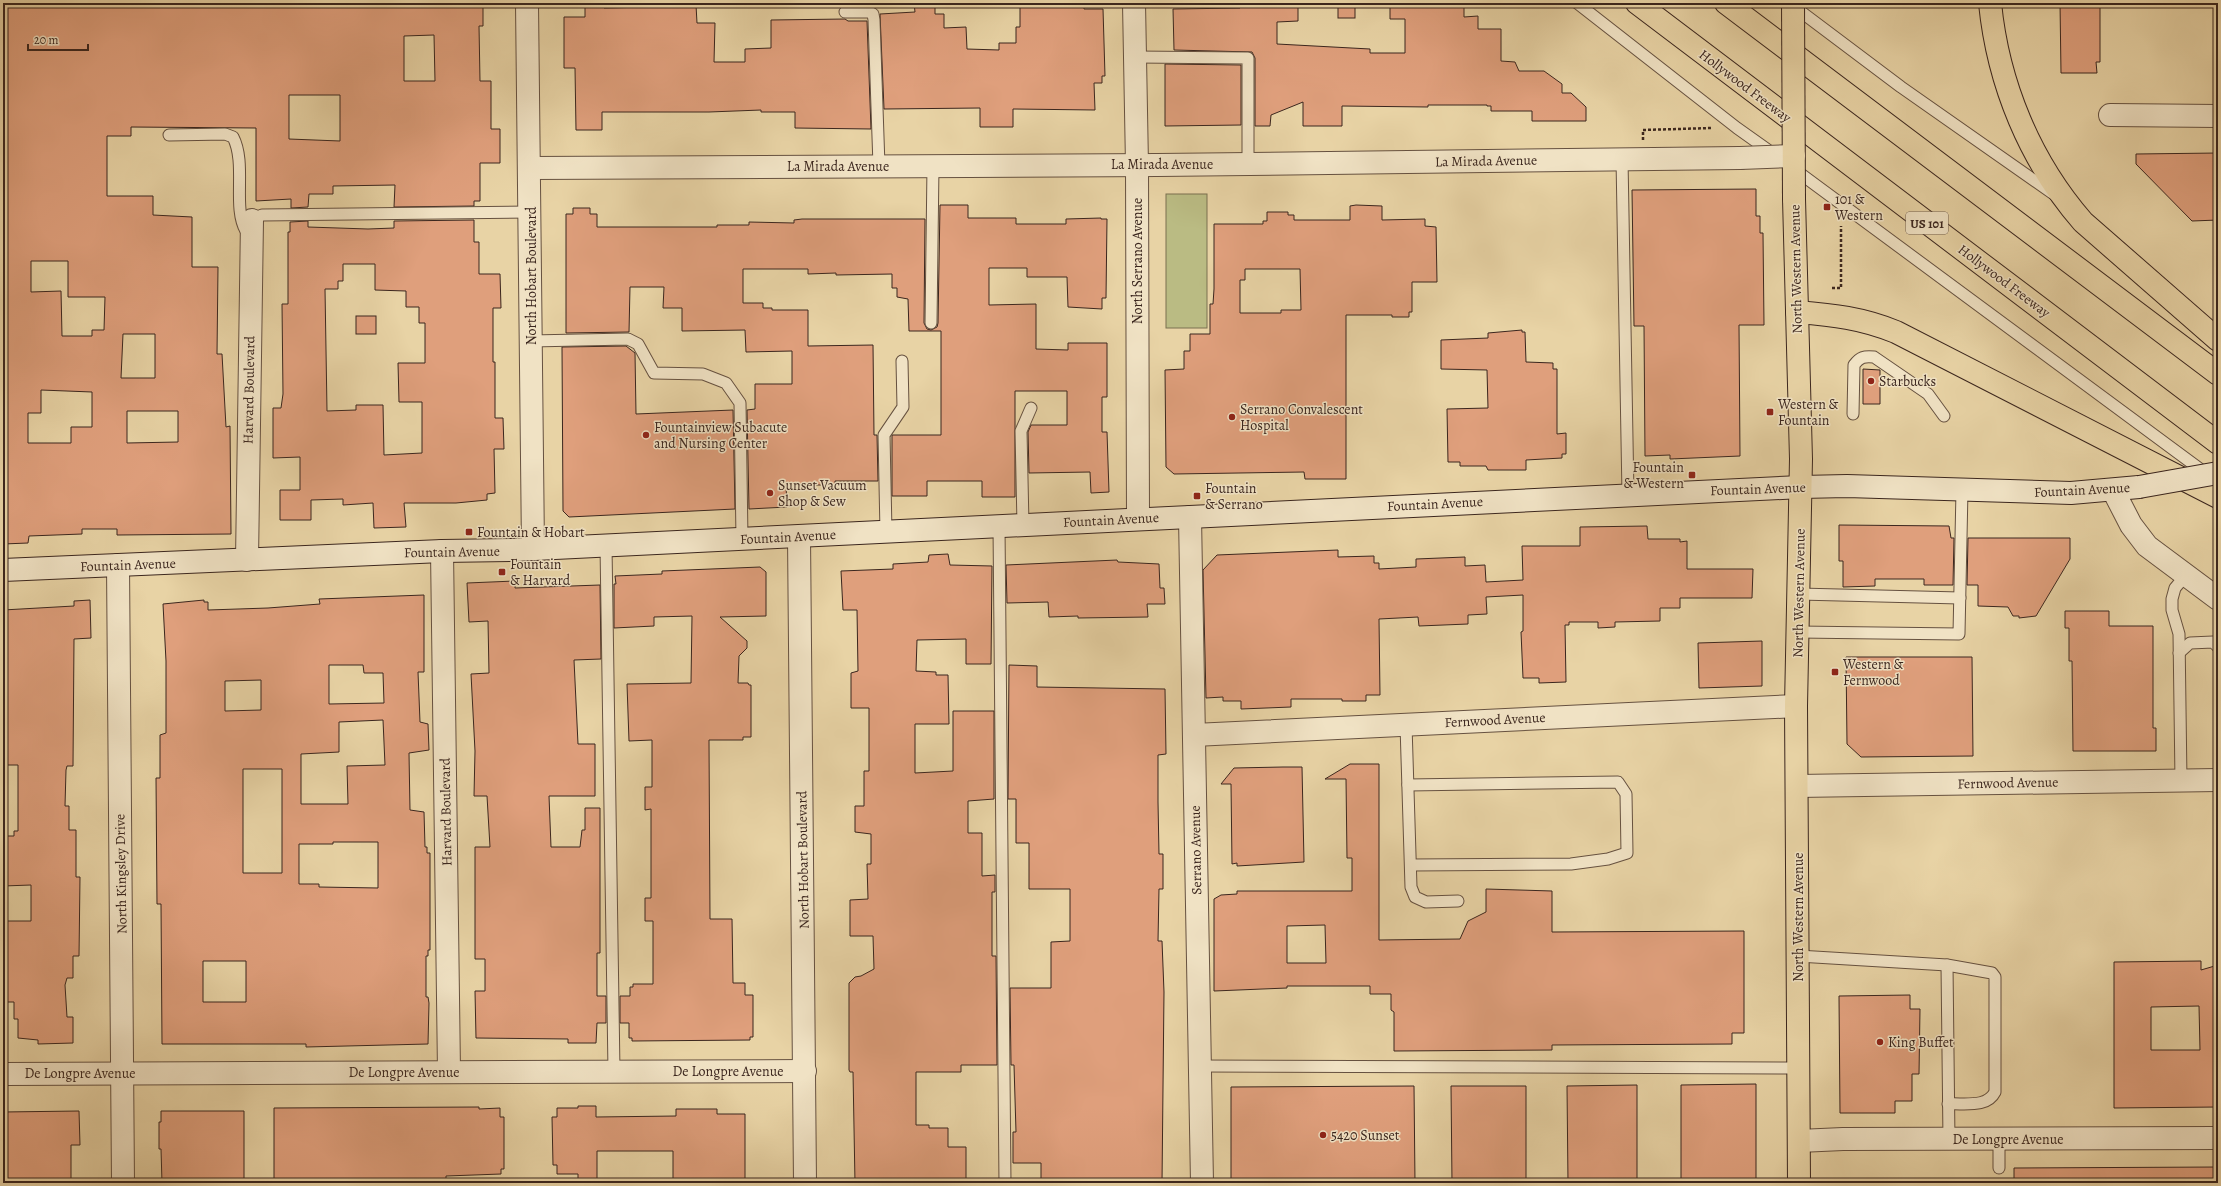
<svg xmlns="http://www.w3.org/2000/svg" width="2221" height="1186" font-family="Alegreya,serif">
<rect width="100%" height="100%" fill="#e8d3a5"/>
<filter id="stains"><feTurbulence type="fractalNoise" baseFrequency=".005" numOctaves="4"/><feColorMatrix values="0 0 0 0 .2 0 0 0 0 .09 0 0 0 0 .02 0 0 0 .5 -.17"/></filter>
<radialGradient id="worn" r=".72"><stop offset=".6" stop-color="#630" stop-opacity="0"/><stop offset="1" stop-color="#630" stop-opacity=".3"/></radialGradient>
<rect fill="#babb83" stroke="#7a7050" x="1166" y="194" width="41" height="134"/>
<g fill="#df9f7c" stroke="#3b261e" fill-rule="evenodd">
<path d="M3,3H139V5L483,3V26H479L480,81H491V129H500V163H480V201H474V206L394,207L395,185L333,186V194H309L308,207L291,208V199L256,201V128L131,127V136H107V196H153V215L192,217V267H218L217,354H222L226,427L230,426L231,534L117,535V529H82V534L29,536L28,543L3,544ZM434,35L435,81H404V36ZM289,95H340V141L289,139ZM31,261H68V297H105L104,330H92V336H62L61,291L31,292ZM123,334H155V378H121ZM41,390L92,392V427H71V443H28V413H41ZM127,411H178V442L127,443Z"/>
<polygon points="914,3 935,3 935,14 944,14 944,28 966,27 967,49 999,50 999,43 1016,43 1016,27 1020,27 1020,7 1060,6 1060,3 1084,3 1084,9 1103,9 1105,76 1102,76 1102,83 1094,83 1095,110 1013,109 1013,127 980,127 980,108 884,109 880,14 915,12"/>
<polygon points="1241,3 1298,3 1298,21 1277,22 1277,44 1370,49 1370,53 1405,53 1405,19 1390,19 1390,3 1464,3 1464,17 1478,16 1478,29 1501,29 1501,61 1515,62 1519,71 1544,71 1562,84 1562,93 1571,93 1586,107 1586,121 1532,121 1532,111 1491,111 1491,106 1487,106 1487,105 1428,105 1428,107 1342,106 1342,126 1303,126 1303,102 1271,115 1270,126 1255,126 1255,58 1252,52 1174,50 1173,9 1240,8"/>
<rect x="1338" y="3" width="17" height="15"/>
<polygon points="2060,3 2100,3 2100,62 2096,62 2097,73 2061,73"/>
<polygon points="650,5 696,5 697,23 715,23 714,62 745,62 745,49 771,48 771,20 845,19 848,21 867,21 871,129 795,128 795,112 761,112 761,110 709,112 602,112 602,130 576,130 575,68 564,68 564,17 585,17 585,6 604,6 604,8 650,7"/>
<polygon points="1165,64 1241,65 1241,125 1165,126"/>
<polygon points="2218,153 2218,220 2192,221 2136,164 2136,154"/>
<polygon points="1756,189 1756,216 1760,216 1760,233 1763,233 1764,325 1739,325 1740,456 1670,459 1670,455 1645,456 1644,326 1634,326 1632,190"/>
<polygon points="940,205 968,205 968,218 1016,218 1016,224 1066,224 1066,219 1101,218 1101,219 1107,219 1106,298 1102,298 1102,309 1068,307 1067,277 1027,277 1027,268 989,268 989,305 1036,304 1036,349 1068,350 1068,343 1107,343 1107,397 1102,397 1102,432 1107,432 1109,492 1091,493 1090,472 1029,473 1028,432 1031,425 1067,425 1067,391 1015,391 1015,497 982,497 982,481 927,481 927,496 892,496 892,435 941,435 941,331 909,331 908,299 897,297 897,288 892,288 892,274 836,275 836,273 808,274 808,269 743,269 743,303 763,303 763,308 772,308 772,310 808,310 808,346 873,345 874,435 877,435 878,481 835,481 835,485 786,485 787,507 749,509 747,410 755,409 755,384 792,384 792,351 746,352 745,330 682,331 682,308 663,308 664,287 630,287 629,332 566,333 566,214 573,214 573,208 590,208 590,214 597,214 597,227 717,227 717,225 749,225 749,222 794,223 794,220 802,219 925,219 924,323 927,329 931,330 937,327 938,323"/>
<path d="M1356,205L1382,206V220L1425,219V226L1436,227L1437,282H1412V312H1409V317H1392V315H1346V479H1305L1304,472L1174,474L1166,467L1165,370L1184,369V351H1190V334H1210V304H1213L1214,289V224H1263V221H1267V212H1288V215H1294V220H1350V206ZM1245,269H1300L1301,310H1281V313H1240V280H1245Z"/>
<path d="M474,220V242H479V274H500L501,308H493V362H495V418H503L504,449H494L495,493L487,494V500L456,503H404L406,527L374,528L373,503L343,505V499L311,500V520H280V490H300V457L273,458V408H281L283,394L282,304H288V232H290V222L308,221V227L368,229L394,228V221ZM343,264H375V290L406,291V307H419V323H425V363H398L399,402H422V453L384,455L383,405H356V410L327,411L325,289H338V281H343Z"/>
<rect x="356" y="316" width="20" height="18"/>
<polygon points="1522,330 1522,332 1525,332 1526,362 1553,363 1553,369 1557,369 1557,434 1566,433 1566,454 1562,454 1562,458 1526,460 1526,470 1488,470 1486,466 1460,466 1460,462 1448,462 1447,409 1488,408 1487,370 1441,369 1441,340 1488,338 1488,333"/>
<polygon points="626,346 635,353 636,414 733,410 735,509 569,517 563,511 562,347"/>
<polygon points="1863,369 1880,370 1880,404 1863,404"/>
<polygon points="1839,525 1949,526 1951,538 1954,538 1953,585 1924,585 1924,579 1875,579 1875,586 1843,587 1843,561 1839,561"/>
<polygon points="1647,526 1648,539 1680,539 1680,542 1687,541 1687,569 1753,569 1752,598 1680,598 1680,608 1660,608 1660,621 1615,622 1615,627 1598,628 1598,622 1569,622 1569,625 1565,625 1566,682 1539,683 1539,678 1523,678 1521,632 1523,631 1523,595 1486,597 1487,614 1468,615 1468,624 1419,626 1418,617 1379,619 1380,695 1366,695 1366,701 1342,701 1342,699 1291,699 1291,707 1241,709 1241,701 1223,701 1223,697 1206,698 1203,570 1217,555 1338,550 1338,557 1374,556 1374,563 1379,563 1379,569 1416,567 1416,559 1465,557 1465,566 1485,565 1486,582 1523,580 1522,546 1580,546 1580,527"/>
<polygon points="1968,538 2070,538 2070,559 2036,616 2019,618 2019,616 2013,616 2008,607 1978,606 1978,585 1967,585"/>
<polygon points="948,554 950,565 992,566 991,664 966,664 966,639 917,640 916,671 936,672 936,675 948,675 949,724 915,724 915,773 953,771 953,711 994,711 994,799 968,801 968,833 982,833 982,876 995,875 995,892 992,892 992,956 996,956 997,1065 961,1065 961,1072 916,1072 916,1125 929,1125 929,1128 948,1128 948,1147 966,1147 966,1183 855,1183 853,1072 850,1072 849,1070 849,983 855,977 861,976 874,969 873,936 850,936 850,900 868,899 867,864 871,864 871,834 855,832 855,806 864,806 864,771 869,771 869,708 851,708 851,673 858,671 857,610 843,610 841,571 893,569 893,564 928,562 929,555"/>
<polygon points="1117,560 1118,562 1159,564 1160,588 1164,588 1165,604 1147,604 1148,617 1078,618 1078,616 1049,617 1048,602 1007,603 1006,565"/>
<polygon points="760,567 766,572 766,616 720,617 747,641 747,648 739,656 738,683 748,683 749,685 751,685 751,737 743,737 743,740 709,740 710,919 732,919 733,983 745,983 745,995 753,995 753,1037 750,1037 750,1040 632,1041 632,1038 629,1038 629,1023 620,1023 620,996 630,996 630,987 633,987 633,984 653,984 653,921 645,921 645,898 651,898 651,809 645,810 645,787 652,787 652,740 629,741 627,684 691,683 692,616 654,617 654,626 614,628 614,584 616,584 615,576 662,574 662,571"/>
<polygon points="515,581 515,588 600,585 601,659 574,660 578,744 595,744 595,796 549,796 551,847 580,847 582,830 585,830 585,808 600,808 600,953 597,953 597,996 606,996 606,1023 597,1023 596,1043 568,1043 568,1039 476,1038 475,991 485,991 485,959 475,959 475,847 490,847 487,796 474,796 475,751 471,674 489,673 488,621 469,622 467,583"/>
<path d="M424,595V672H418L420,722L428,724L429,750L409,753L410,810L424,812L425,847H427V853H430V950H428V956H426V997H428L429,1003L428,1044L306,1047V1044H162L161,904H157L156,778H160V735L166,733V661L163,604L204,600V602H208V610L268,608L320,604L319,599ZM329,665H363L364,673H383L384,703L329,704ZM261,680V710L225,711V681ZM383,720L385,765L347,766L348,804H301V754L339,752V722ZM243,769H282V873H243ZM333,842H378V888L319,887V884H299V844H333ZM203,961H246V1002H203Z"/>
<polygon points="90,600 91,638 74,639 73,766 67,766 66,770 65,806 69,806 69,830 76,830 76,877 80,877 79,956 73,956 73,978 67,978 65,985 67,1017 73,1017 73,1043 38,1044 38,1040 18,1038 18,1019 14,1019 14,1002 3,1002 3,921 31,921 31,885 3,886 3,868 6,868 6,836 14,836 14,831 18,831 18,765 3,765 3,610 74,606 74,601"/>
<polygon points="2065,611 2109,611 2109,626 2153,626 2153,728 2156,728 2156,751 2073,751 2072,661 2069,661 2069,628 2065,628"/>
<polygon points="1762,641 1762,686 1699,688 1698,643"/>
<polygon points="1846,657 1972,657 1973,756 1861,757 1847,744"/>
<polygon points="1009,665 1037,666 1037,687 1165,689 1166,754 1158,755 1158,802 1159,854 1163,854 1163,889 1159,889 1158,941 1162,941 1164,992 1162,1183 1041,1183 1041,1163 1013,1163 1013,1132 1016,1132 1014,1065 1011,1065 1010,988 1051,988 1051,942 1070,941 1070,889 1029,889 1029,843 1016,843 1016,799 1008,799"/>
<path d="M1350,764H1379V940L1460,939L1468,921L1486,912V889L1552,891V932L1744,931V1033H1732V1044L1552,1045V1050L1394,1051V1012L1391,1010V994H1370V986H1287V988L1214,991V899L1221,895L1237,894V891H1352V858H1347L1346,779H1325ZM1325,925L1326,963H1287V926Z"/>
<polygon points="1283,767 1302,767 1304,862 1237,866 1237,863 1232,864 1231,784 1221,784 1234,768"/>
<path d="M2201,961V970L2218,965V1107L2114,1108V962ZM2199,1006L2200,1050H2151V1007Z"/>
<polygon points="1910,995 1910,1009 1920,1009 1919,1074 1912,1074 1912,1101 1895,1101 1895,1113 1840,1113 1839,996"/>
<polygon points="1756,1084 1756,1183 1681,1183 1681,1085"/>
<polygon points="1637,1085 1637,1183 1568,1183 1567,1086"/>
<polygon points="1414,1086 1415,1183 1231,1183 1231,1087"/>
<polygon points="1451,1086 1526,1086 1526,1183 1452,1183"/>
<polygon points="578,1106 596,1106 596,1117 676,1116 676,1109 717,1109 717,1114 745,1114 745,1183 676,1183 676,1180 673,1180 673,1151 597,1151 597,1183 578,1183 578,1174 557,1174 557,1165 553,1165 552,1117 557,1117 557,1108 578,1108"/>
<polygon points="479,1107 479,1109 500,1108 500,1117 504,1117 504,1169 501,1169 501,1174 446,1176 446,1183 420,1183 420,1180 389,1180 389,1183 274,1183 274,1108"/>
<polygon points="79,1111 80,1145 71,1145 71,1183 3,1183 3,1112"/>
<polygon points="161,1111 244,1111 244,1183 162,1183 161,1149 159,1149 159,1122 161,1122"/>
<polygon points="2218,1167 2218,1183 2014,1183 2014,1168"/>
</g>
<g fill="none" stroke-linecap="round" stroke-linejoin="round">
<defs>
<g id="lane">
<polyline points="1577,3 1737,128 1775,155"/>
<polyline points="1792,5 1901,87 2055,195"/>
<polyline points="845,12 869,12 873,14 874,20 879,166"/>
<polyline points="1135,57 1248,58 1248,163"/>
<path d="M169,135L225,134L233,137C247,164 232,207 246,231"/>
<polyline points="1622,159 1628,495"/>
<polyline points="1794,169 2208,475"/>
<polyline points="252,220 262,215 530,212"/>
<polyline points="931,323 933,166"/>
<polyline points="531,341 628,339 638,344 654,373 703,374 726,383 740,403 742,539"/>
<path d="M1853,414L1854,365C1860,357 1864,356 1874,357L1928,394L1944,416"/>
<polyline points="1023,525 1021,431 1031,408"/>
<polyline points="999,526 1005,1183"/>
<polyline points="886,532 884,435 903,407 902,361"/>
<polyline points="606,546 614,1071"/>
<polyline points="1799,594 1960,598"/>
<polyline points="1798,632 1959,634 1962,490"/>
<polyline points="2179,653 2190,643 2213,642 2218,647"/>
<polyline points="1406,725 1411,887 1415,897 1426,902 1458,901"/>
<polyline points="2181,781 2179,634 2172,610 2172,599 2175,588 2186,575"/>
<polyline points="1408,785 1618,782 1626,794 1627,853 1608,859 1571,864 1411,865"/>
<path d="M1798,956L1947,965L1992,973L1995,977V1092C1987,1108 1965,1103 1948,1104"/>
<polyline points="1947,965 1949,1140"/>
<polyline points="1200,1066 1798,1068"/>
<polyline points="1999,1140 1999,1168"/>
</g>
<g id="street">
<polyline points="527,3 533,549"/>
<polyline points="1134,3 1137,165 1138,519"/>
<polyline points="2110,115 2218,116"/>
<polyline points="530,168 1158,165 1740,158"/>
<polyline points="2113,490 2131,525 2147,546 2218,599"/>
<polyline points="1190,517 1202,1183"/>
<polyline points="799,537 805,1183"/>
<polyline points="442,551 449,1072"/>
<polyline points="247,560 252,220"/>
<polyline points="118,565 123,1183"/>
<polyline points="1194,735 1796,706"/>
<polyline points="1797,786 2218,780"/>
<polyline points="3,1074 805,1071"/>
<polyline points="1799,1141 1843,1139 2218,1138"/>
</g>
<polyline id="secondary" points="3,570 442,551 514,550 1801,487 1847,486 2071,493 2139,487"/>
<polyline id="primary" points="1794,199 1801,459 1796,706 1799,1183"/>
<g id="highway">
<polyline points="1637,3 2218,443"/>
<polyline points="1726,3 2218,374"/>
<path d="M1990,3C1998,84 2030,161 2083,222L2218,340"/>
<path d="M1797,312C1833,315 1862,318 1896,332L2218,497"/>
</g>
</defs>
<use href="#lane" stroke="#665140" stroke-width="13"/>
<use href="#street" stroke="#665140" stroke-width="24"/>
<use href="#secondary" stroke="#3b261e" stroke-width="24"/>
<use href="#primary" stroke="#3b261e" stroke-width="24"/>
<use href="#highway" stroke="#3b261e" stroke-width="24"/>
<g stroke="#3b261e" stroke-width="2.5" stroke-dasharray="3 2" stroke-linecap="butt">
<polyline points="1643,140 1643,130 1712,128"/>
<polyline points="1832,288 1841,288 1841,226"/>
</g>
<use href="#lane" stroke="#f0e2c4" stroke-width="11"/>
<use href="#street" stroke="#f0e2c4" stroke-width="22"/>
<use href="#secondary" stroke="#f0e2c4" stroke-width="22"/>
<use href="#primary" stroke="#e8d3a5" stroke-width="22"/>
<use href="#highway" stroke="#e8d3a5" stroke-width="22"/>
<defs>
<polyline id="street-bridge" points="1740,158 1794,156"/>
<polyline id="secondary-bridge" points="2139,487 2218,473"/>
<polyline id="primary-bridge" points="1793,3 1794,199"/>
</defs>
<use href="#street-bridge" stroke="#665140" stroke-width="24" stroke-linecap="butt"/>
<use href="#secondary-bridge" stroke="#3b261e" stroke-width="24" stroke-linecap="butt"/>
<use href="#primary-bridge" stroke="#3b261e" stroke-width="24" stroke-linecap="butt"/>
<use href="#street-bridge" stroke="#f0e2c4" stroke-width="22"/>
<use href="#secondary-bridge" stroke="#f0e2c4" stroke-width="22"/>
<use href="#primary-bridge" stroke="#e8d3a5" stroke-width="22"/>
</g>
<g fill="#8f2418" stroke="#f0e2c4" stroke-width="1.5">
<rect x="1823" y="203" width="8" height="8" rx="2"/>
<circle cx="1871" cy="381" r="4"/>
<rect x="1766" y="408" width="8" height="8" rx="2"/>
<circle cx="1232" cy="417" r="4"/>
<circle cx="646" cy="435" r="4"/>
<rect x="1688" y="471" width="8" height="8" rx="2"/>
<circle cx="770" cy="493" r="4"/>
<rect x="1193" y="492" width="8" height="8" rx="2"/>
<rect x="465" y="528" width="8" height="8" rx="2"/>
<rect x="498" y="568" width="8" height="8" rx="2"/>
<rect x="1831" y="668" width="8" height="8" rx="2"/>
<circle cx="1880" cy="1042" r="4"/>
<circle cx="1323" cy="1135" r="4"/>
</g>
<g text-anchor="middle" dominant-baseline="central" stroke-width="3" stroke-linejoin="round" paint-order="stroke">
<rect fill="#f0e2c4" stroke="#715e50" stroke-width="1" x="1906" y="212" width="42" height="22" rx="3"/>
<g font-size="13" font-weight="bold" fill="#3b261e">
<text x="1927" y="223">US 101</text>
</g>
<g font-size="14" fill="#3b261e" stroke="#f0e2c4">
<text transform="translate(1745 86) rotate(37)">Hollywood Freeway</text>
<text transform="translate(1486 161) rotate(-1)">La Mirada Avenue</text>
<text x="1162" y="164">La Mirada Avenue</text>
<text x="838" y="166">La Mirada Avenue</text>
<text transform="translate(1137 261) rotate(-90)">North Serrano Avenue</text>
<text transform="translate(1796 269) rotate(-91)">North Western Avenue</text>
<text transform="translate(531 276) rotate(-90)">North Hobart Boulevard</text>
<text transform="translate(2004 281) rotate(37)">Hollywood Freeway</text>
<text transform="translate(249 390) rotate(-89)">Harvard Boulevard</text>
<text transform="translate(1758 489) rotate(-2)">Fountain Avenue</text>
<text transform="translate(2082 490) rotate(-3)">Fountain Avenue</text>
<text transform="translate(1435 504) rotate(-3)">Fountain Avenue</text>
<text transform="translate(1111 520) rotate(-3)">Fountain Avenue</text>
<text transform="translate(788 537) rotate(-3)">Fountain Avenue</text>
<text transform="translate(452 552) rotate(-1)">Fountain Avenue</text>
<text transform="translate(128 565) rotate(-2)">Fountain Avenue</text>
<text transform="translate(1799 593) rotate(-89)">North Western Avenue</text>
<text transform="translate(1495 720) rotate(-3)">Fernwood Avenue</text>
<text transform="translate(2008 783) rotate(-1)">Fernwood Avenue</text>
<text transform="translate(446 812) rotate(-91)">Harvard Boulevard</text>
<text transform="translate(1196 850) rotate(-91)">Serrano Avenue</text>
<text transform="translate(803 860) rotate(-91)">North Hobart Boulevard</text>
<text transform="translate(121 874) rotate(-91)">North Kingsley Drive</text>
<text transform="translate(1798 917) rotate(-90)">North Western Avenue</text>
<text x="728" y="1071">De Longpre Avenue</text>
<text x="404" y="1072">De Longpre Avenue</text>
<text x="80" y="1073">De Longpre Avenue</text>
<text x="2008" y="1139">De Longpre Avenue</text>
</g>
<g font-size="14" fill="#3b261e" stroke="#f0e2c4" text-anchor="start">
<text x="1835" y="199">101 &amp;<tspan x="1835" dy="16">Western</tspan></text>
<text x="1879" y="381">Starbucks</text>
<text x="1778" y="404">Western &amp;<tspan x="1778" dy="16">Fountain</tspan></text>
<text x="1240" y="409">Serrano Convalescent<tspan x="1240" dy="16">Hospital</tspan></text>
<text x="654" y="427">Fountainview Subacute<tspan x="654" dy="16">and Nursing Center</tspan></text>
<text x="1684" y="467" text-anchor="end">Fountain<tspan x="1684" dy="16">&amp; Western</tspan></text>
<text x="778" y="485">Sunset Vacuum<tspan x="778" dy="16">Shop &amp; Sew</tspan></text>
<text x="1205" y="488">Fountain<tspan x="1205" dy="16">&amp; Serrano</tspan></text>
<text x="477" y="532">Fountain &amp; Hobart</text>
<text x="510" y="564">Fountain<tspan x="510" dy="16">&amp; Harvard</tspan></text>
<text x="1843" y="664">Western &amp;<tspan x="1843" dy="16">Fernwood</tspan></text>
<text x="1888" y="1042">King Buffet</text>
<text x="1331" y="1135">5420 Sunset</text>
</g>
</g>
<rect width="2221" height="1186" fill="none" stroke="#e8d3a5" stroke-width="16"/>
<rect x="4" y="4" width="2213" height="1178" fill="none" stroke="#3b261e" stroke-width="2"/>
<rect x="8" y="8" width="2205" height="1170" fill="none" stroke="#3b261e"/>
<path d="M28 44v6h60v-6" fill="none" stroke="#3b261e" stroke-width="2"/>
<text x="34" y="44" font-size="12" fill="#3b261e" stroke="#f0e2c4" stroke-width="3" paint-order="stroke">20 m</text>
<rect width="100%" height="100%" filter="url(#stains)"/>
<rect width="100%" height="100%" fill="url(#worn)"/>
</svg>
